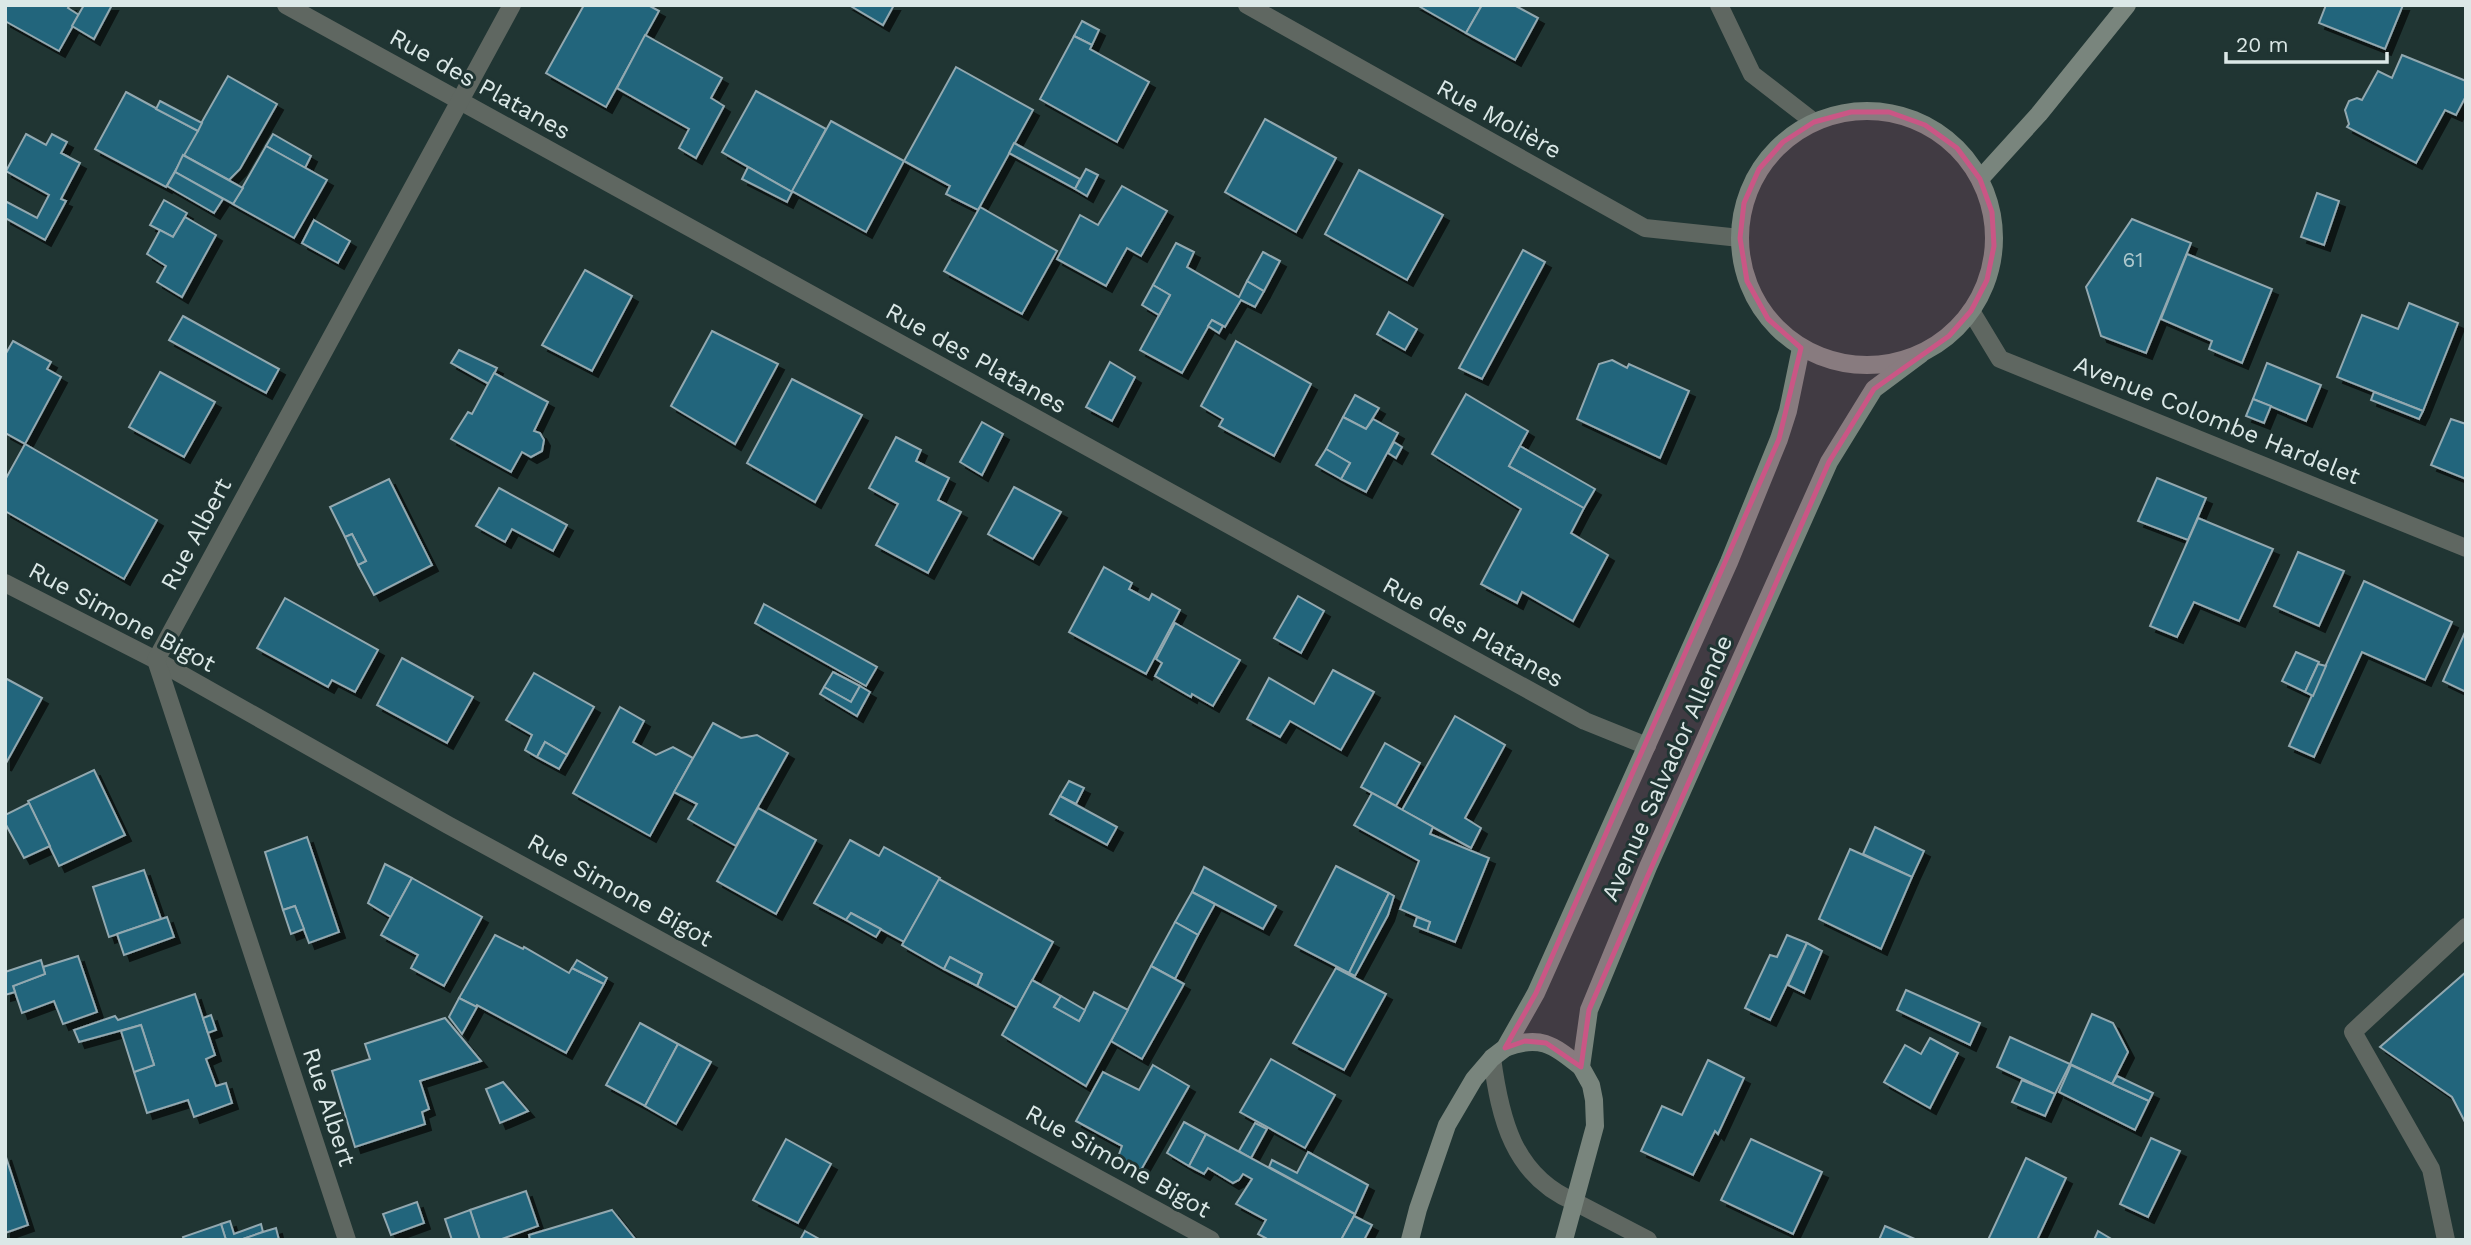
<svg xmlns="http://www.w3.org/2000/svg" width="2471" height="1245" font-family="'Work Sans',sans-serif">
<defs>
<filter id="shadow"><feDropShadow dx="6" dy="6" stdDeviation="0" flood-color="#0009"/></filter>
</defs>
<rect width="100%" height="100%" fill="#203533"/>
<g fill="#20657b" stroke="#92a8b0" stroke-width="2" filter="url(#shadow)">
<polygon points="5,5 70,5 68,8 79,15 59,51 5,21"/>
<polygon points="84,5 112,5 94,39 72,26"/>
<polygon points="584,5 648,5 659,11 606,107 546,73"/>
<polygon points="849,5 894,5 883,25"/>
<polygon points="1417,5 1482,5 1466,33"/>
<polygon points="1482,5 1514,5 1538,18 1515,60 1466,33"/>
<polygon points="2326,5 2403,5 2385,49 2319,23"/>
<polygon points="1082,21 1099,30 1092,45 1074,36"/>
<polygon points="645,35 722,78 711,98 724,106 696,158 679,148 689,129 617,88"/>
<polygon points="1074,36 1092,45 1090,49 1149,82 1117,142 1040,99"/>
<polygon points="2402,55 2466,81 2466,96 2456,115 2445,110 2416,163 2347,127 2349,124 2345,110 2349,101 2357,98 2362,100 2378,71 2392,78"/>
<polygon points="956,67 1033,110 978,210 946,194 950,186 904,161"/>
<polygon points="228,76 277,104 240,169 229,180 183,155"/>
<polygon points="756,91 826,129 792,192 722,152"/>
<polygon points="126,92 198,131 166,187 95,149"/>
<polygon points="160,101 202,123 198,131 156,109"/>
<polygon points="1265,119 1336,158 1296,232 1225,192"/>
<polygon points="831,121 904,161 866,232 792,191"/>
<polygon points="26,134 46,145 52,134 67,142 61,153 80,163 61,199 66,201 45,240 5,218 5,201 37,218 49,195 6,171"/>
<polygon points="273,134 311,156 305,168 266,146"/>
<polygon points="1014,143 1080,179 1075,189 1009,153"/>
<polygon points="266,146 327,180 294,238 233,204"/>
<polygon points="183,155 243,188 233,204 175,172"/>
<polygon points="748,167 792,192 787,202 742,179"/>
<polygon points="1086,169 1098,175 1087,196 1075,189"/>
<polygon points="1359,170 1443,215 1407,280 1325,234"/>
<polygon points="175,172 223,199 214,213 167,186"/>
<polygon points="1122,186 1167,211 1141,256 1127,248 1106,286 1057,259 1080,215 1098,225"/>
<polygon points="2317,193 2339,201 2324,245 2301,237"/>
<polygon points="164,200 187,213 173,237 150,225"/>
<polygon points="980,207 1057,251 1022,314 944,271"/>
<polygon points="185,217 216,235 182,297 157,282 166,266 147,254 160,230 173,237"/>
<polygon points="2132,219 2191,243 2146,353 2101,336 2086,287"/>
<polygon points="314,220 350,241 338,263 302,243"/>
<polygon points="1176,243 1194,252 1187,267 1239,297 1247,281 1264,291 1255,307 1241,300 1225,327 1212,320 1182,373 1140,350 1170,295 1153,285"/>
<polygon points="1523,250 1545,262 1482,379 1459,368"/>
<polygon points="1263,252 1280,261 1264,291 1247,281"/>
<polygon points="2187,254 2272,289 2242,363 2209,349 2212,341 2161,319"/>
<polygon points="585,270 632,296 592,371 542,345"/>
<polygon points="1153,285 1170,295 1159,315 1142,305"/>
<polygon points="2409,303 2458,323 2423,411 2337,377 2362,315 2398,329"/>
<polygon points="1389,312 1417,329 1405,350 1377,334"/>
<polygon points="183,316 279,369 266,393 169,340"/>
<polygon points="1212,320 1223,326 1219,333 1208,326"/>
<polygon points="712,331 778,364 735,444 671,406"/>
<polygon points="13,341 51,362 47,369 61,377 25,444 5,433 5,355"/>
<polygon points="1236,341 1311,384 1274,456 1219,426 1223,419 1201,406"/>
<polygon points="459,350 497,368 489,384 451,363"/>
<polygon points="1612,360 1627,368 1629,364 1689,391 1660,458 1577,419 1599,364"/>
<polygon points="1110,362 1135,377 1112,421 1086,407"/>
<polygon points="2267,363 2321,385 2306,421 2253,399"/>
<polygon points="160,372 215,402 184,457 129,427"/>
<polygon points="494,373 548,402 534,431 540,433 544,440 542,451 531,457 522,452 511,472 451,439 468,412 472,414"/>
<polygon points="792,379 862,415 815,502 747,463"/>
<polygon points="2374,392 2423,411 2419,419 2371,400"/>
<polygon points="1466,394 1528,431 1509,466 1584,508 1571,533 1608,555 1573,621 1522,592 1517,603 1481,584 1521,509 1432,454"/>
<polygon points="1355,395 1379,408 1366,429 1343,417"/>
<polygon points="2253,399 2271,406 2264,423 2246,416"/>
<polygon points="1343,417 1366,429 1373,419 1398,433 1366,492 1341,479 1350,463 1326,449"/>
<polygon points="2451,419 2466,424 2466,479 2431,465"/>
<polygon points="982,422 1003,434 982,475 960,462"/>
<polygon points="896,437 921,450 916,461 949,478 938,500 961,512 928,573 876,545 898,504 869,488"/>
<polygon points="1394,442 1402,447 1396,458 1388,453"/>
<polygon points="25,444 157,520 124,579 5,511 5,480"/>
<polygon points="1520,446 1595,489 1584,508 1509,466"/>
<polygon points="1326,449 1350,463 1341,479 1316,465"/>
<polygon points="2157,478 2206,498 2188,540 2138,521"/>
<polygon points="389,479 432,565 374,595 358,565 366,561 352,534 345,537 330,507"/>
<polygon points="1014,487 1061,512 1033,559 988,534"/>
<polygon points="499,488 567,525 553,551 512,529 505,542 476,526"/>
<polygon points="2198,518 2273,549 2239,621 2194,602 2177,637 2150,626"/>
<polygon points="352,534 366,561 358,565 345,537"/>
<polygon points="2298,552 2344,571 2319,626 2274,606"/>
<polygon points="1104,567 1132,583 1129,589 1149,600 1152,594 1180,610 1146,674 1069,632"/>
<polygon points="2364,581 2452,622 2425,680 2362,652 2314,757 2289,746"/>
<polygon points="1298,596 1324,611 1301,653 1274,638"/>
<polygon points="285,598 378,650 355,692 332,680 328,687 257,648"/>
<polygon points="764,604 877,667 866,686 755,623"/>
<polygon points="1175,623 1240,660 1213,706 1192,694 1191,697 1155,676 1162,663 1156,659"/>
<polygon points="2466,630 2466,692 2443,681"/>
<polygon points="2296,652 2319,662 2305,692 2282,681"/>
<polygon points="402,658 473,697 447,743 377,705"/>
<polygon points="2318,664 2326,666 2313,696 2305,692"/>
<polygon points="1333,670 1374,692 1341,750 1290,721 1280,737 1247,719 1269,678 1314,704"/>
<polygon points="833,672 860,686 851,702 824,687"/>
<polygon points="534,673 594,707 567,755 545,742 537,757 525,750 532,735 506,720"/>
<polygon points="5,678 42,698 5,765"/>
<polygon points="860,686 870,692 857,716 820,694 824,687 851,702"/>
<polygon points="620,707 644,721 633,742 656,755 673,747 693,758 650,836 573,793"/>
<polygon points="1455,716 1505,745 1465,818 1481,828 1471,848 1402,810"/>
<polygon points="713,723 741,738 757,735 788,753 736,846 688,819 697,804 674,792"/>
<polygon points="545,742 567,755 559,769 537,757"/>
<polygon points="1385,743 1420,763 1396,806 1361,787"/>
<polygon points="94,770 125,835 59,866 28,801"/>
<polygon points="1069,781 1084,788 1076,804 1060,796"/>
<polygon points="1372,793 1433,827 1430,834 1489,858 1455,942 1427,931 1430,922 1400,909 1419,861 1354,825"/>
<polygon points="1060,796 1117,827 1107,845 1050,814"/>
<polygon points="29,803 50,846 24,858 5,823 5,815"/>
<polygon points="758,808 816,840 776,914 717,881"/>
<polygon points="1875,827 1924,851 1912,877 1863,854"/>
<polygon points="307,837 339,932 309,943 295,906 283,910 265,852"/>
<polygon points="850,840 879,856 884,847 940,878 904,942 851,913 846,920 814,903"/>
<polygon points="1850,849 1912,877 1881,949 1819,919"/>
<polygon points="385,864 412,878 391,917 368,903"/>
<polygon points="1336,866 1389,893 1349,973 1295,945"/>
<polygon points="1204,867 1276,906 1263,929 1192,892"/>
<polygon points="144,870 161,919 109,937 93,887"/>
<polygon points="412,878 482,917 444,986 411,968 418,955 381,935"/>
<polygon points="939,879 1053,942 1017,1008 977,986 982,974 950,957 944,969 902,945"/>
<polygon points="1192,892 1215,904 1198,935 1175,922"/>
<polygon points="1389,893 1394,896 1388,915 1355,976 1349,973"/>
<polygon points="295,906 304,929 291,934 283,910"/>
<polygon points="851,913 881,929 876,937 846,920"/>
<polygon points="167,917 174,937 124,955 117,934"/>
<polygon points="1417,917 1430,922 1427,931 1414,926"/>
<polygon points="1175,922 1198,935 1175,979 1151,966"/>
<polygon points="495,935 523,949 524,947 569,973 572,968 604,984 566,1053 477,1005 476,1007 459,998"/>
<polygon points="1787,935 1807,943 1770,1020 1745,1008 1770,955 1777,957"/>
<polygon points="1807,943 1822,951 1804,993 1788,985"/>
<polygon points="78,956 97,1012 63,1024 54,1001 22,1013 13,986 45,974 43,967"/>
<polygon points="950,957 982,974 977,986 944,969"/>
<polygon points="41,960 45,974 13,986 15,992 5,995 5,972"/>
<polygon points="577,960 607,978 604,984 572,968"/>
<polygon points="1151,966 1184,984 1142,1059 1111,1041"/>
<polygon points="1336,968 1386,994 1344,1070 1293,1043"/>
<polygon points="2466,972 2466,1124 2452,1097 2380,1047"/>
<polygon points="1032,980 1061,996 1054,1007 1079,1021 1094,992 1128,1010 1086,1086 1002,1035"/>
<polygon points="1906,990 1980,1023 1970,1045 1897,1010"/>
<polygon points="195,994 215,1055 206,1059 216,1086 226,1083 232,1103 194,1117 188,1100 147,1113 134,1072 154,1065 141,1025 79,1042 74,1030 115,1016 118,1020"/>
<polygon points="1061,996 1085,1010 1079,1021 1054,1007"/>
<polygon points="459,998 477,1007 462,1034 449,1017"/>
<polygon points="2092,1014 2113,1023 2128,1052 2112,1084 2070,1064"/>
<polygon points="211,1015 216,1030 208,1033 203,1018"/>
<polygon points="445,1018 481,1061 420,1081 429,1109 422,1112 425,1124 355,1147 332,1071 370,1059 365,1044"/>
<polygon points="640,1023 678,1044 645,1106 606,1085"/>
<polygon points="141,1025 154,1065 134,1072 121,1031"/>
<polygon points="2010,1037 2070,1064 2055,1094 1997,1067"/>
<polygon points="1930,1038 1958,1053 1930,1108 1884,1082 1905,1045 1921,1054"/>
<polygon points="678,1044 711,1062 676,1124 645,1106"/>
<polygon points="1271,1059 1335,1095 1305,1148 1240,1112"/>
<polygon points="1708,1060 1744,1078 1718,1134 1715,1131 1693,1175 1641,1151 1662,1106 1682,1115"/>
<polygon points="1153,1065 1189,1086 1141,1170 1118,1157 1122,1146 1076,1121 1103,1072 1139,1090"/>
<polygon points="2071,1065 2149,1101 2135,1130 2059,1092"/>
<polygon points="2117,1076 2153,1093 2149,1101 2112,1084"/>
<polygon points="2022,1080 2055,1094 2045,1116 2012,1102"/>
<polygon points="503,1082 528,1111 500,1123 486,1089"/>
<polygon points="1184,1122 1206,1134 1189,1166 1167,1153"/>
<polygon points="1255,1123 1267,1129 1251,1158 1239,1151"/>
<polygon points="1206,1134 1355,1214 1341,1240 1269,1240 1258,1234 1266,1220 1236,1204 1252,1179 1243,1174 1239,1180 1233,1183 1208,1168 1204,1174 1189,1166"/>
<polygon points="2151,1138 2180,1151 2148,1217 2120,1204"/>
<polygon points="786,1139 831,1164 798,1223 753,1200"/>
<polygon points="1751,1139 1822,1172 1793,1234 1721,1200"/>
<polygon points="1308,1152 1368,1185 1355,1214 1269,1167 1272,1160 1297,1173"/>
<polygon points="5,1154 28,1225 5,1233"/>
<polygon points="2026,1158 2066,1178 2037,1240 1988,1240"/>
<polygon points="526,1191 538,1226 499,1240 480,1240 470,1210"/>
<polygon points="417,1202 424,1223 391,1235 383,1214"/>
<polygon points="470,1210 480,1240 452,1240 445,1219"/>
<polygon points="612,1210 636,1240 530,1240 529,1235"/>
<polygon points="1354,1216 1372,1225 1364,1240 1341,1240"/>
<polygon points="230,1221 234,1234 261,1224 263,1232 240,1240 226,1240 221,1224"/>
<polygon points="221,1224 226,1240 184,1240 183,1237"/>
<polygon points="1885,1226 1917,1240 1879,1240"/>
<polygon points="276,1228 279,1240 240,1240 263,1232"/>
<polygon points="805,1231 821,1240 800,1240"/>
<polygon points="2098,1231 2113,1240 2094,1240"/>
</g>
<g fill="none" stroke-linecap="round" stroke-linejoin="round">
<g stroke="#5f6761" stroke-width="18">
<path d="M1492,1058C1500,1118 1513,1176 1575,1202"/>
<polyline points="2446,1240 2431,1169 2353,1032 2466,927"/>
</g>
<g stroke="#5f6761" stroke-width="18">
<polyline points="286,5 1585,721 1647,746"/>
<polyline points="1247,5 1645,228 1740,238"/>
<polyline points="1971,311 2000,359 2466,548"/>
<polyline points="5,583 156,660 448,825 1211,1240"/>
<polyline points="1575,1202 1648,1240"/>
<polyline points="347,1240 156,660 512,5"/>
</g>
<polyline stroke="#5f6761" stroke-width="18" points="1719,5 1752,74 1814,122"/>
<g stroke="#79857d" stroke-width="18">
<circle cx="1867" cy="238" r="127"/>
<polyline points="1980,179 2039,114 2127,5"/>
<path d="M1505,1048C1540,1034 1553,1045 1581,1067"/>
<polyline points="1410,1240 1418,1209 1447,1125 1474,1079 1492,1058 1505,1048 1536,993 1729,562 1779,439 1788,411 1801,348"/>
<polyline points="1564,1240 1595,1126 1594,1100 1591,1085 1581,1067 1589,1010 1648,867 1829,462 1874,389 1921,354"/>
</g>
</g>
<path fill="#ca5685" fill-opacity="0.2" stroke="#ca5685" stroke-width="5" stroke-linejoin="round" d="M1851,112H1889L1925,125L1957,148L1980,179L1992,212L1994,246L1987,280L1971,311L1949,336L1874,389L1829,462L1589,1010L1581,1067L1546,1043L1525,1041L1505,1048L1536,993L1779,439L1801,348L1768,319L1747,281L1740,238L1744,203L1759,169L1783,142L1814,122Z"/>
<g text-anchor="middle" dominant-baseline="central" stroke-width="6" stroke-linejoin="round" paint-order="stroke">
<g font-size="21" fill="#acc7cc">
<text x="2133" y="259">61</text>
</g>
<g font-size="24" fill="#dbe8e7" stroke="#203533">
<text transform="translate(480 84) rotate(29)">Rue des Platanes</text>
<text transform="translate(1499 119) rotate(29)">Rue Molière</text>
<text transform="translate(976 358) rotate(29)">Rue des Platanes</text>
<text transform="translate(2217 420) rotate(22)">Avenue Colombe Hardelet</text>
<text transform="translate(196 534) rotate(-62)">Rue Albert</text>
<text transform="translate(122 617) rotate(28)">Rue Simone Bigot</text>
<text transform="translate(1473 632) rotate(29)">Rue des Platanes</text>
<text transform="translate(1667 768) rotate(-66)">Avenue Salvador Allende</text>
<text transform="translate(620 890) rotate(29)">Rue Simone Bigot</text>
<text transform="translate(329 1107) rotate(72)">Rue Albert</text>
<text transform="translate(1118 1161) rotate(29)">Rue Simone Bigot</text>
</g>
</g>
<rect width="2471" height="1245" fill="none" stroke="#dbe8e7" stroke-width="14"/>
<path d="M2226 52v10h161v-10" fill="none" stroke="#dbe8e7" stroke-width="3.5"/>
<text x="2236" y="52" font-size="21" fill="#dbe8e7" stroke="#203533" stroke-width="5" paint-order="stroke">20 m</text>
</svg>
